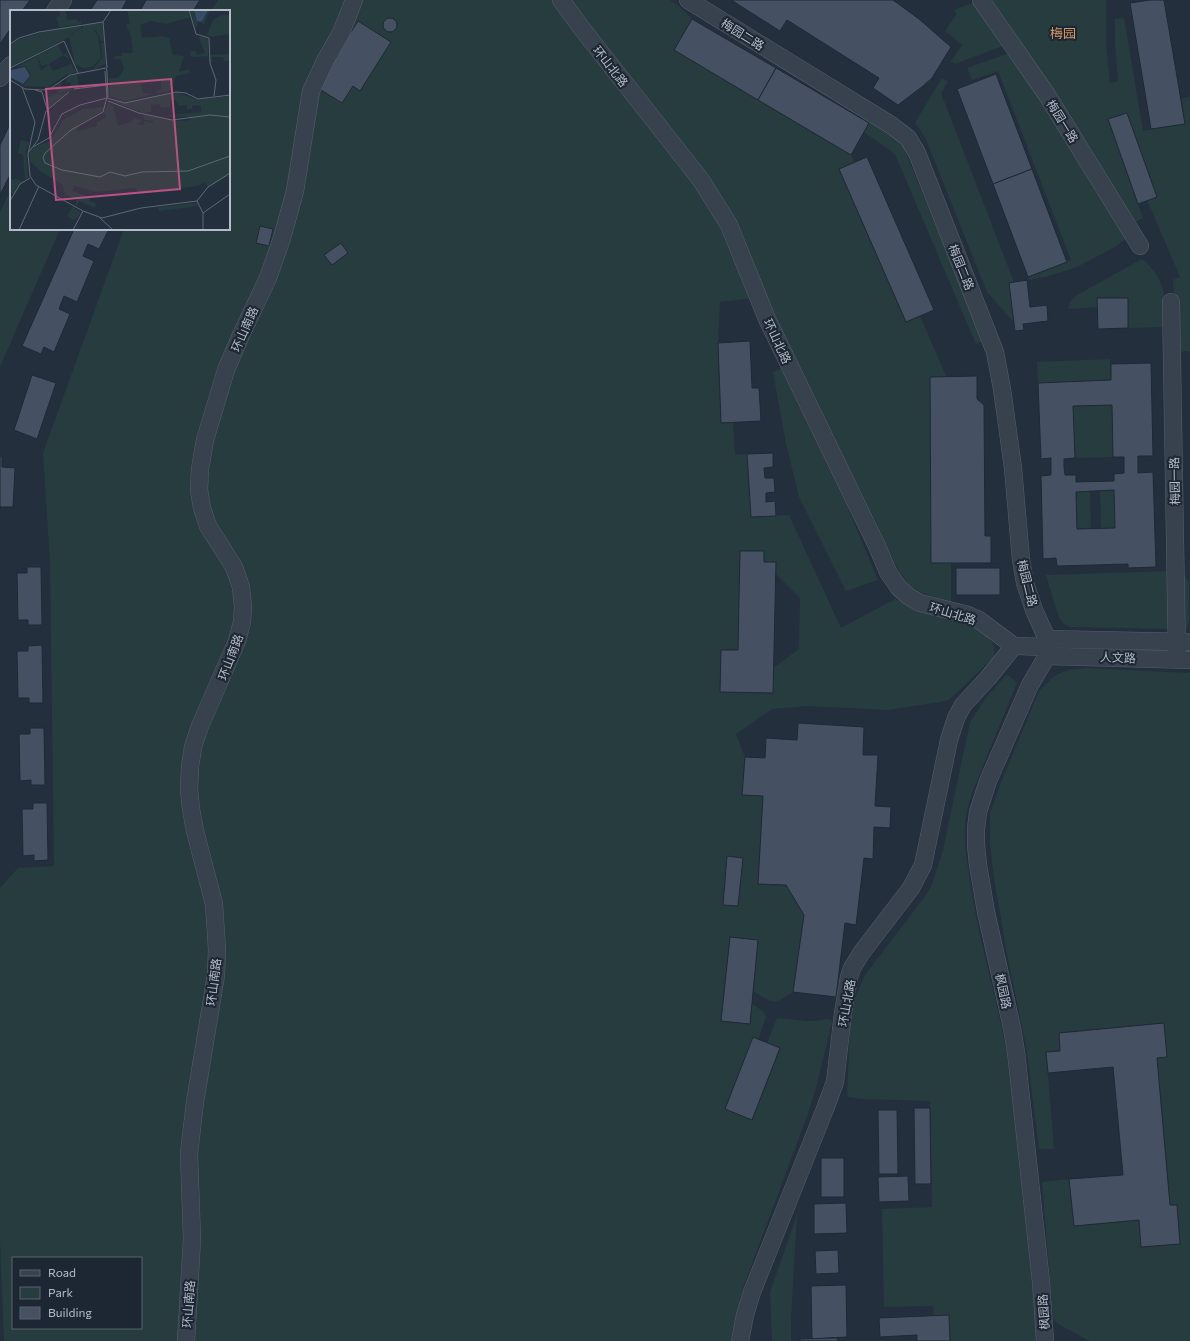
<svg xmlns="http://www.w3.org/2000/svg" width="1190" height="1341" font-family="Commissioner,'Noto Sans SC',sans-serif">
<rect width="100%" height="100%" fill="#242f3e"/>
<g fill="#263c3f" fill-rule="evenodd">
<path d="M218,0H670L680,7L692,19L674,50L851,155L854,162L839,169L906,322L920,316L946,376L930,377L931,563H951V603L918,591L909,585L897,568L874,518L764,297L720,302L718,343L721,422H733L735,455L747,454L751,517L789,515L841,628L895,599L909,606L972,623L984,633L994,645V657L949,700L934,703L888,710L808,706L772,709L736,734L745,757L742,795L763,796L758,883L786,885L804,915L793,992C772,1006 775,1004 753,991L758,940L730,937L721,1021L749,1024L752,1004L764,1012L766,1017L758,1040L753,1038L725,1109L752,1120L780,1049L767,1043L777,1018L807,1021H815L827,1019L831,1020L832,1022L817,1084L809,1111L743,1288L730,1341H4L0,1241V888L18,868L54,866L50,563L43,453L124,229H229V11H211ZM740,551H764V562H775V573L800,598L799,649L773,668V693L720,692L721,650H738ZM727,857L743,858L738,906L723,904ZM13,1258H141V1328H13Z"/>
<polygon points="987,0 1106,0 1106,44 1110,83 1118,81 1115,44 1115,19 1124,18 1143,131 1185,124 1181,99 1190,97 1190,351 1178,352 1173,280 1180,277 1147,200 1156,197 1127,113 1108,120 1143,218 1133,223"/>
<polygon points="977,1 1008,44 955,64 951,61 962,45 945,31 957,14 954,10"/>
<polygon points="1012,52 1128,237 1115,247 1077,267 1045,277 1029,280 1028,277 1071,260 998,71 972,80 967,68"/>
<polygon points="942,78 948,82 941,93 1014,282 1009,283 1014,322 987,292 925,137 915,123"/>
<polygon points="869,123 873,123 901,141 972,313 983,341 977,344 975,342 895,154 864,132"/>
<polygon points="11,189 11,229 60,229 0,367 0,212"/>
<path d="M1142,259C1167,280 1165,298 1165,327L1128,328L1127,298H1098V307L1068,309L1070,302L1077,295Z"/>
<polygon points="1110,359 1111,380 1038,383 1037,362"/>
<polygon points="783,368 833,472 878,580 846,591 799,497 785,439 773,372"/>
<polygon points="1112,405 1113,457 1075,458 1073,406"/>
<polygon points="1114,490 1115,528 1101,528 1100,491"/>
<polygon points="1090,491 1091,529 1077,529 1076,492"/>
<polygon points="1180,568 1189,582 1189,621 1186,629 1182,629"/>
<path d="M1171,571L1172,629L1071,627C1064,625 1061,622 1058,615L1046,575Z"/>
<polygon points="1085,668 1190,673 1190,1341 1090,1341 1060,1325 1055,1321 1053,1317 1042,1182 1069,1179 1074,1226 1139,1220 1141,1247 1180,1244 1177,1205 1170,1205 1157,1058 1167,1057 1164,1024 1059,1033 1060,1051 1046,1052 1054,1149 1039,1149 1026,1046 1007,954 994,879 990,843 990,814 1000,785 1039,691 1052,678 1060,673 1068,670"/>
<path d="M1007,674L1017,683L972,793C968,805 965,816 965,829C964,847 968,865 970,883C979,940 996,996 1007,1053L1032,1281L1037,1341H950L934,1316L933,1306L884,1307L882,1209L932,1207L930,1101L864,1099L847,1097L850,1021L854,1000L865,975L926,895L932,884L943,850L970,722L986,698Z"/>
<polygon points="797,1215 791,1319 791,1341 772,1341 770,1292"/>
</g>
<g fill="#455162" stroke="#1f2835" fill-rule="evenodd">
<polygon points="0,0 30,0 22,11 11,11 11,28 0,44"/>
<polygon points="97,0 127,0 121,11 90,11"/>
<polygon points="146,0 200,0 193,11 140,11"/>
<polygon points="731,0 893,0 919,19 951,47 932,78 923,86 898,105 873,88 879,78 787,20 780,31"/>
<polygon points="1150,0 1164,0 1185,124 1151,129 1130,3"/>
<circle cx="390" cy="25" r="7"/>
<polygon points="692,19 776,68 758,100 674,50"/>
<polygon points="358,21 391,42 360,91 353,86 342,103 316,87"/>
<polygon points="776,68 869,123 851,155 758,100"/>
<polygon points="996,74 1032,169 993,184 957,89"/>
<polygon points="1127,113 1157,197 1138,204 1108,119"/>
<polygon points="11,122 11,173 0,195 0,145"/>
<polygon points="867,157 934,310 906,322 839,169"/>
<polygon points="1032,169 1067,262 1028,277 993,184"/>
<polygon points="260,226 273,229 269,246 256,243"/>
<polygon points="74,229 109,229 99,249 88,244 83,256 94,261 77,302 64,296 59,309 70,314 54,352 44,347 41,354 22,346"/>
<polygon points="341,243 348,253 332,265 324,255"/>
<polygon points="1027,280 1030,307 1047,305 1048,321 1023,324 1024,330 1015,331 1009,283"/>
<polygon points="1097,298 1128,298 1128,328 1098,329"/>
<polygon points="750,341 752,388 759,388 761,421 721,423 718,343"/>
<path d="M1151,363L1153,456H1138V473L1153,472L1156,567L1128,568V564L1057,566L1056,558L1043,559L1041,476L1051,475V458L1041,459L1038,383L1111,380V364ZM1112,405L1113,457H1124V473L1114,474V481L1076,482V475H1065L1064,467V459L1075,458L1073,406ZM1114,490L1115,528L1077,529L1076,492Z"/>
<polygon points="32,375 56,383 37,439 14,430"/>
<polygon points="977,376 977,399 984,405 985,536 991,536 991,563 931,563 930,377"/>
<polygon points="773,453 773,467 764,468 765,478 774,478 775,492 766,493 766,502 775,501 776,516 751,517 747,454"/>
<polygon points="0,456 2,456 2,467 15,468 13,507 0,507 0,510"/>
<polygon points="740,551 764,551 764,562 776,562 773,693 720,692 721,650 738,650"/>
<polygon points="27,567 41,567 42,625 28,625 28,620 18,620 17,573 27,573"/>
<rect x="956" y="568" width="44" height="27"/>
<polygon points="42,645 43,703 29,703 29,698 18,698 17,651 28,651 28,646"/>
<polygon points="798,723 864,727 863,755 878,755 875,806 891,807 890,828 874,827 873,859 864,858 856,925 845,923 836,997 793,992 804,915 786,885 758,884 763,796 742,795 745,757 765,758 766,738 797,740"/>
<polygon points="30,728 44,728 45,785 31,785 31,780 20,781 19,734 30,734"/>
<polygon points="33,803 47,803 48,860 34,861 34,855 23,856 22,809 33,809"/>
<polygon points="727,856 743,858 738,906 723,905"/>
<polygon points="730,937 758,940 750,1024 721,1021"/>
<polygon points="1164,1023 1167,1057 1157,1058 1170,1205 1177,1205 1180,1244 1141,1247 1139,1220 1074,1226 1069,1179 1123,1175 1113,1067 1048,1073 1046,1052 1060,1051 1059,1033"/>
<polygon points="753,1037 780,1048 752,1120 725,1109"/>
<polygon points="914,1108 930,1108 931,1184 915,1184"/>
<polygon points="878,1110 897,1110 898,1174 879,1174"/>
<rect x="821" y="1158" width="23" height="39"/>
<polygon points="908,1176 909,1201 879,1202 878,1177"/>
<polygon points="846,1203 847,1233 814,1234 814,1204"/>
<polygon points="838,1250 839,1273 816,1274 815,1251"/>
<polygon points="846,1285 847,1337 812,1339 811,1286"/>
<polygon points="949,1315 950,1341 917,1341 917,1335 880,1337 879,1318"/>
<polygon points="837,1338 838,1341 800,1341 800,1339"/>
</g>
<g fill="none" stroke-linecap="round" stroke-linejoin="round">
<defs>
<g id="minor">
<polyline points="561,0 583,30 701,180 729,225 767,319 877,546 888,572 899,588 908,596 920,603 968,615 979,620 1014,646 1047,647"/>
<polyline points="688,0 891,125 908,138 917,153 995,352 1002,389 1013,468 1021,560 1025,583 1034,610 1047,639 1047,656 1030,685 988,781 978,812 976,829 976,845 978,865 986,912 1012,1028 1016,1052 1041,1282 1045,1341"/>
<polyline points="981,0 1047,95 1140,246"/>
<polyline points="55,11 63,0"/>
<polyline points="0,78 11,65"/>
<polyline points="1171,302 1177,659"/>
<polyline points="1047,639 1190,642"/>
<polyline points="1047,656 1190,660"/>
<polyline points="186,1341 192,1239 189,1153 195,1102 216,975 217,949 214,904 195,831 191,809 189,789 190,767 193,747 200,726 237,641 242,622 243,607 241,587 234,567 208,526 202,508 199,490 200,469 205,440 226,370 241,335 268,278 282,238 295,191 311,91 325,61 341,33 354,0"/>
<polyline points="740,1341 745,1315 752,1292 825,1109 835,1082 843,1013 849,977 852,968 862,952 911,888 923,865 949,740 956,718 963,705 988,678 1014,646"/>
</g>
</defs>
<use href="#minor" stroke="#565f6c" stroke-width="18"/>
<use href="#minor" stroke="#38414e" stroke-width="17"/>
</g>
<g text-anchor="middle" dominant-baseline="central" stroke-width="4" stroke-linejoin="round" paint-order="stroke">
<g font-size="12" fill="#b4bcc9" stroke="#1d2633">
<text transform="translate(743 34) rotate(32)">梅园二路</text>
<text transform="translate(611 66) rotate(52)">环山北路</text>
<text transform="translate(1063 121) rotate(58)">梅园一路</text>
<text transform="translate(962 267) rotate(68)">梅园二路</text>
<text transform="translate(244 329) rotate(-66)">环山南路</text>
<text transform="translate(778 341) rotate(65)">环山北路</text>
<text transform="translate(1174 481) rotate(-91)">梅园一路</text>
<text transform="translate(1028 583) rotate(76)">梅园二路</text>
<text transform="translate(953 613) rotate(17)">环山北路</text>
<text transform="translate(230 657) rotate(-69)">环山南路</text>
<text transform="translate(1118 657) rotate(2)">人文路</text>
<text transform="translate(213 982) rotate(-83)">环山南路</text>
<text transform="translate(1004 991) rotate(78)">枫园路</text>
<text transform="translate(846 1003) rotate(-80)">环山北路</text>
<text transform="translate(188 1304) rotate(-86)">环山南路</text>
<text transform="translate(1043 1312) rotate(-94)">枫园路</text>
</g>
<g font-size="13" fill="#d59563" stroke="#1d2633">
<text x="1063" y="33">梅园</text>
</g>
</g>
<g transform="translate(10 10)">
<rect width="220" height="220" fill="#242f3e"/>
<path d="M49,0H56L57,10L67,9V12L71,11V14L49,17L46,7L50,6ZM117,0H178L181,7L156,14L140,11L130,15L132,28L153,26L159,28L163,45L174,46L169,62L179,59L180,63L166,66L160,81L147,84L146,81L151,80V70L131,74L133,83L144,84L115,91L100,86L99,68H108L114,59L111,49H105V46H112V43H123L121,26L116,15L120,13ZM180,0H200L194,14L188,12L186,19ZM212,5H220V24L201,27L197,25L203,10ZM92,13L94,31H91L86,20L73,18V15ZM71,15V18L64,21L60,27L65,21L73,18L83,19L88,26L91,48L82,57L73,58L65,54L59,27L0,57V35L7,30L45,19ZM191,26L198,29V46L183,47L180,45L181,41H186L187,45L195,43L189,28ZM53,32L59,49L53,45L39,54L43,61L61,54L66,62L56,65L38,77L13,76L21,66L16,56L7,57L27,46L31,61L39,54L32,56L27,46L48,35L53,45L57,43ZM91,33H94L96,54L82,60L92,48ZM220,44V51H214L213,47H202V51H206L200,52V45ZM67,64L69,78L47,84L57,83L38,98L35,87L44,86L38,85L48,83L45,77L49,73L55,72L51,74L52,78L61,75L60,72L56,73L58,66ZM166,82L188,90L220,86V165L198,178L195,172L187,176L130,184L125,178L87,182L64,176L62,181L80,187L79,191L86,193L85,198L69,191L67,196L65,194L67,189L56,185L53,187L55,183L52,174L33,163L20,151V142L23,138L40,131L53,110L73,99L94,97L91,102L67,116L68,121L87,116V112L97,107L94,102L98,92L103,96L108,116L121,112L124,108L132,110L127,115H134V111L143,113V111L134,110V105L170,111L180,110V107L152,106L191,102V96L183,95L182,99H177V95L169,96L165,90L160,91V97L151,98L150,94L141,95V102L134,103L100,91L117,93ZM11,130L19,132L16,141L18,168L15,169L13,145L8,143ZM6,169L13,171L4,185L0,182V170ZM187,193L188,196L149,201L148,197ZM63,197L71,203L64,210L57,206Z" fill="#263c3f"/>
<path d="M184,0H198L192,11H187ZM15,57L20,66L13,74L0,67L1,60Z" fill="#394c67"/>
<path fill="none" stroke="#5e6776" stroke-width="1" d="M179,0L186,24L199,28L200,53L206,70L204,86M93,12L97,58M93,12L101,0M0,34L9,28L29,22L93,12M0,58L54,31L68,63M95,61L97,88M97,61L98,87M0,70L15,79L33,80L41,78L60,65L96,58L97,61M12,77L25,112L18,144L20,166L26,175L73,201L92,208L131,198L187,191M64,79L97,75M25,80L32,82L37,99M97,87L93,102L61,120L35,143L33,148L35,153L52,160L90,167L100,162L115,166L132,162L178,161L220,146M98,91L129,103L162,110L200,105L220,107M23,137L39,128L52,104L70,95L97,88L115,93L166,82L176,83L188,89L220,85M18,143L28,130L36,101L59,82M0,191L10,174L20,168M187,191L198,177L220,163M187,191L193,203M90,208L103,220M9,220L29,176M63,220L73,201M193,220V203L220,184"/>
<path fill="#bd5182" fill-opacity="0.15" stroke="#bd5182" stroke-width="2" d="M161,69L170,179L46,190L36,79Z"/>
<rect width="220" height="220" fill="none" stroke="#b4bcc9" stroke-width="2"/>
</g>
<rect x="12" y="1257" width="130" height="72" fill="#1d2633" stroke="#59626f"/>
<rect x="20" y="1270" width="20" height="6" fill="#38414e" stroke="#59626f"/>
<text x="48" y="1277" font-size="12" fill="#b4bcc9">Road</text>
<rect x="20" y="1287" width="20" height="12" fill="#263c3f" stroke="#59626f"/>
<text x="48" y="1297" font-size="12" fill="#b4bcc9">Park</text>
<rect x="20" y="1307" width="20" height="12" fill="#455162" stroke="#59626f"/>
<text x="48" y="1317" font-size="12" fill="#b4bcc9">Building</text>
</svg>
